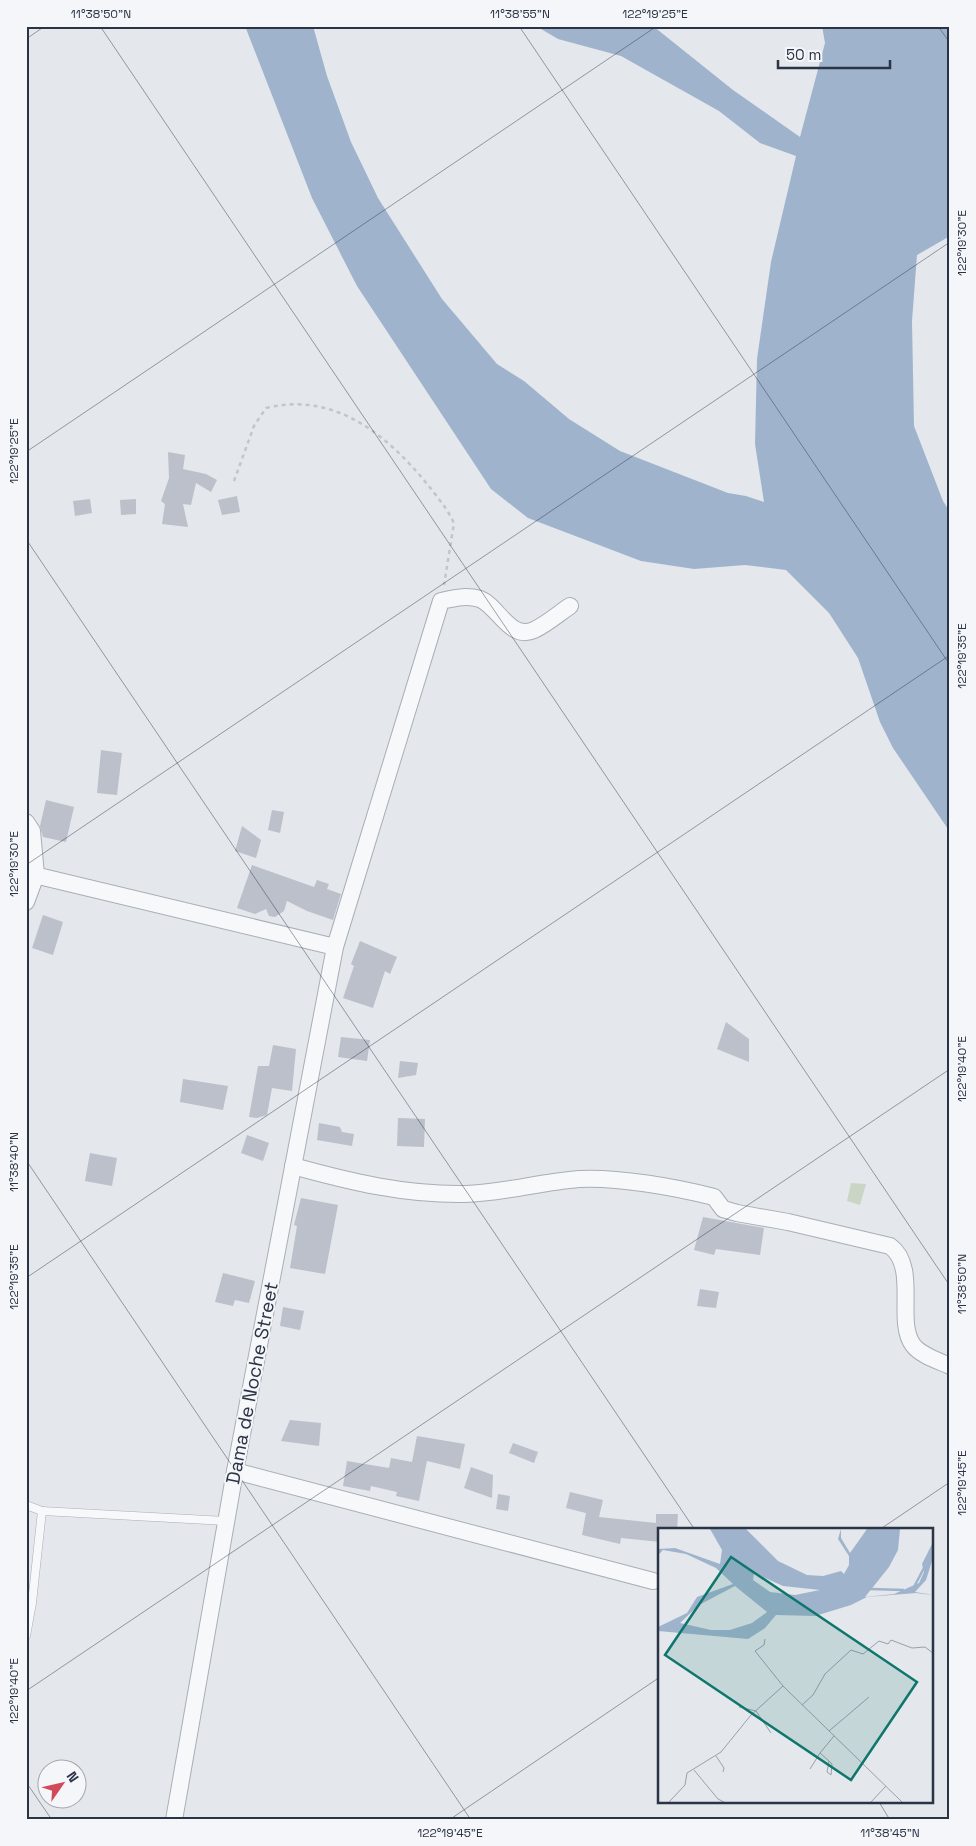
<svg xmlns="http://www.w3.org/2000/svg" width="976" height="1846" font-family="'Space Grotesk',sans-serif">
<rect width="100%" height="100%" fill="#e4e7ec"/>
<polygon fill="#c9d6c5" points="851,1183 866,1184 860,1205 847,1201"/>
<polygon fill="#9fb4cc" points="245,26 313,26 327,76 351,142 378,198 442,299 497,364 524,381 569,419 620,451 728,493 746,496 764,502 755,444 757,359 771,262 796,156 760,143 719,111 621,56 558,39 536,26 653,26 733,90 800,137 825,43 822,26 950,26 950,236 917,255 912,321 914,426 943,501 950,512 950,832 893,748 880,722 858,658 829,613 786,570 745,565 694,569 641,561 528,518 491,489 357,286 312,198"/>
<g fill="#bbc0ca">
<polygon points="168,452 185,455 183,469 206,474 217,480 211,492 196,483 191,505 183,504 188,527 162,524 165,504 161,501 169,478"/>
<polygon points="237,496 240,512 222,515 218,500"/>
<polygon points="90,499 92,513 75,516 73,501"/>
<polygon points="136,499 136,514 121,515 120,500"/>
<polygon points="101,750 122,753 117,795 97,793"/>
<polygon points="46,800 74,807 66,842 43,837 40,826"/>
<polygon points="272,810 284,812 280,833 268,830"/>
<polygon points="242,826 261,840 256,858 235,851"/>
<polygon points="252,865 314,887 317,880 329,884 327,889 341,894 333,920 307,911 287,901 284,911 275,917 269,916 266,909 255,914 237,908"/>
<polygon points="43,915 63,922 53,955 32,948"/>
<polygon points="360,941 397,957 390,974 385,971 373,1008 343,998 354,966 351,964"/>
<polygon points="726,1022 749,1039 749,1062 717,1049"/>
<polygon points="341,1037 370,1040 367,1061 338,1057"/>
<polygon points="273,1045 296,1049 292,1091 272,1088 267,1115 257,1118 249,1117 258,1066 269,1066"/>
<polygon points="400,1061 418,1063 416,1075 398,1078"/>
<polygon points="183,1079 228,1086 223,1110 180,1102"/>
<polygon points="398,1118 425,1119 424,1147 397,1146"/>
<polygon points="319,1123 340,1127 342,1132 354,1134 352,1146 317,1140"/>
<polygon points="247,1135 269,1143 263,1161 241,1153"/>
<polygon points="90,1153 117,1158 112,1186 85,1181"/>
<polygon points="301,1198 338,1205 325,1274 290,1268 297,1226 294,1225"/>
<polygon points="703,1217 764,1228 760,1255 716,1249 714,1255 694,1250"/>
<polygon points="223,1273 255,1281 249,1303 235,1300 233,1306 215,1302"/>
<polygon points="700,1289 719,1292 716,1308 697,1306"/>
<polygon points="283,1307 304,1311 300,1330 280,1326"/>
<polygon points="290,1420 321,1423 319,1446 281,1441"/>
<polygon points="417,1436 465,1444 460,1469 427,1461 419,1501 396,1496 397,1492 371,1486 370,1491 343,1486 347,1461 389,1468 391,1458 412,1462"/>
<polygon points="513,1443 538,1452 534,1463 509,1453"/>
<polygon points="471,1467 493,1475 492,1498 464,1488"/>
<polygon points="570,1492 603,1500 599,1517 656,1523 656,1514 678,1514 677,1530 660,1530 660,1542 621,1538 620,1544 582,1535 586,1513 566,1508"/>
<polygon points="498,1494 510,1496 508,1511 496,1509"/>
</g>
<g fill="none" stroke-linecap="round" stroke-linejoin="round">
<defs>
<g id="lane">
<polyline points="26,1505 42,1511"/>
<polyline points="26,1636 32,1603 42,1511 226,1521"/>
</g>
<g id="street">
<polyline points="26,822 32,831 36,875 26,902"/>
<polyline points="26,873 335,947"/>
<path d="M293,1166C351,1182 405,1195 465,1194C503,1193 541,1182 579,1179C618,1177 675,1187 714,1197L723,1209L737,1213L788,1222L890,1246C919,1267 895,1321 913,1345C920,1355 939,1361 950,1366"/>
<polyline points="235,1471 653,1581"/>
<path d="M174,1820L235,1471L335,947L441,601C455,598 466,595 480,599C498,606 510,641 534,630C547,624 558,614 570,606"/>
</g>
</defs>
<use href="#lane" stroke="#a9aeb7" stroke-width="9"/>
<use href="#street" stroke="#a9aeb7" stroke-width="18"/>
<path stroke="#c2c5cb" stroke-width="2.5" stroke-dasharray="4 4" stroke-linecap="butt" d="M234,481L254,426L266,408C346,388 405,452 447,510L454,523L444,585"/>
<use href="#lane" stroke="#f7f8fa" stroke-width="8"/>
<use href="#street" stroke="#f7f8fa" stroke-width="16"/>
</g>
<path fill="none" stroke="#2b3445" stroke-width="1" stroke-opacity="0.45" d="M100,26L950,1286M519,26L950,665M938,26L950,43M26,39L45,26M26,452L657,26M26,539L695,1530M26,865L950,242M26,1160L471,1820M26,1278L950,655M879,1530L950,1482M26,1691L950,1069M26,1782L52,1820M879,1802L890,1820M449,1820L660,1677"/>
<g text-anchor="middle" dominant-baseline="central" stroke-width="4" stroke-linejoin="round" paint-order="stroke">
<g font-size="19" fill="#2b3445" stroke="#f4f6f9">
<text transform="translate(252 1383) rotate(-79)">Dama de Noche Street</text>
</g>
</g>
<g transform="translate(658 1528)">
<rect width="275" height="275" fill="#e4e7ec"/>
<path d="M52,1H88L120,33L149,47L165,48L183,43L186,46L191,37V28L180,11L183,1V10L192,25L209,1H242L240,22L231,39L207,69L236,66L261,55L266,44L264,36L275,14V30L268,52L257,64L270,66L275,67L258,65L209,69L193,77L157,88L118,87L107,100L90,111L0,103V99L29,85L39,69L75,56L58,40L28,26L5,22L0,27V21L17,20L62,36L64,22ZM96,45L125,58L162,62L137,67L112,64L95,52ZM77,58L109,84L94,95L72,102H53L22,95L41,77Z" fill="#9fb4cc" fill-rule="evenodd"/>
<path fill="none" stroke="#9fb4cc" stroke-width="2.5" d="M256,59L267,38M212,61L246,62"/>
<path fill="none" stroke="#9a9fa9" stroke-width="1" d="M107,111L106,117L97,123L125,158L244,274M144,177L155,167L167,146L193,122L205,126L221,113L230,116L233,112L254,120L267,119L275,125M81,179L98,183L113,205M171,203L211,169M58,228L66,240L65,244M171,233L169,244L173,247L174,236L171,233L162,225L176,208M152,241L162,225M36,242L60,271L66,274M11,274L27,257L29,245L63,224L93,187L125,158M213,274L228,258"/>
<path fill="#0f766e" fill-opacity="0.15" stroke="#0f766e" stroke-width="2.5" d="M73,29L259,154L193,252L7,127Z"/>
<rect width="275" height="275" fill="none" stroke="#2b3445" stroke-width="2.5"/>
</g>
<rect width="976" height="1846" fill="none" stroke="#f4f6f9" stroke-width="55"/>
<g transform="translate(62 1784) rotate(56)"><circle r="24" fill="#f4f6f9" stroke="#a4a8b1"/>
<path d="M0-4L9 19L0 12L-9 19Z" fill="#d1495b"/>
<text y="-8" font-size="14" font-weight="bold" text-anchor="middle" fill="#2b3445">N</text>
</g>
<path d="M778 60v8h112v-8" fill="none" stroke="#2b3445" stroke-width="2.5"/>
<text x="786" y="60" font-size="15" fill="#2b3445" stroke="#f4f6f9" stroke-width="4" paint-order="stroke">50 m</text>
<rect x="28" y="28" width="920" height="1790" fill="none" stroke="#2b3445" stroke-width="2"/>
<g font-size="12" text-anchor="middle" fill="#2b3445">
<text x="101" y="18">11°38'50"N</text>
<text x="520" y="18">11°38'55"N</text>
<text x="655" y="18">122°19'25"E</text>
<text transform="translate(962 243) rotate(-90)" y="4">122°19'30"E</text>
<text transform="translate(14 451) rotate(-90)" y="4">122°19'25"E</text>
<text transform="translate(962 656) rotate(-90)" y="4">122°19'35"E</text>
<text transform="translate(14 864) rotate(-90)" y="4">122°19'30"E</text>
<text transform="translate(962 1069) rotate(-90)" y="4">122°19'40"E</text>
<text transform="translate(14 1162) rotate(-90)" y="4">11°38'40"N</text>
<text transform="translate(14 1277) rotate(-90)" y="4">122°19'35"E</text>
<text transform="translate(962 1284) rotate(-90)" y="4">11°38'50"N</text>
<text transform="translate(962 1483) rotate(-90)" y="4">122°19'45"E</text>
<text transform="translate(14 1691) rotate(-90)" y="4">122°19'40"E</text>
<text x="450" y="1837">122°19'45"E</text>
<text x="890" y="1837">11°38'45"N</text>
</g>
</svg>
